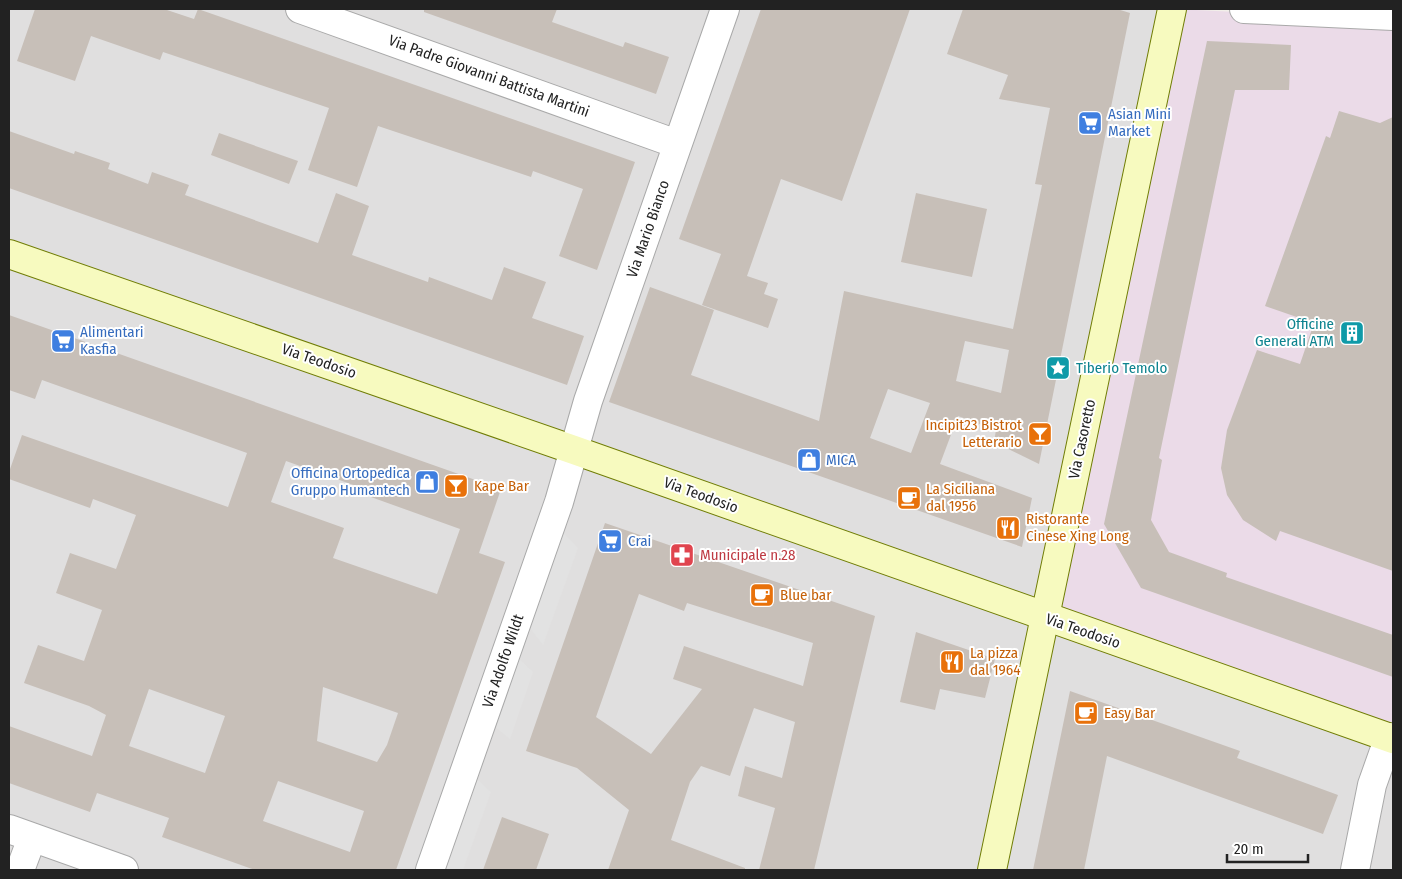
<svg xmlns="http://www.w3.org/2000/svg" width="1402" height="879" font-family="'Fira Sans Condensed',sans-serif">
<rect width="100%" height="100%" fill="#f2efe9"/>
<g fill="#e0dfdf">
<polygon points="9,9 1167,9 1042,605 9,240"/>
<polygon points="9,265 1038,625 989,870 9,870"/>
<polygon points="1046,620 1393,744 1393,870 996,870"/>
</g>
<polygon fill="#ebdbe8" points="1176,9 1393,20 1393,738 1047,615"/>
<g fill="#e2e2e2">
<polygon points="563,532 578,548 543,645 529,627"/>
<polygon points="518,658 533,672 510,739 493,725"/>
<polygon points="476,778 491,792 463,870 443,870"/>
</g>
<g fill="#c7bfb8" fill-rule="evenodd">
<polygon points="35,9 164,9 194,19 198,9 635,162 597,270 559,256 583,189 533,171 531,177 378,126 357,187 308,170 329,108 163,52 160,60 91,36 75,81 17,61"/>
<polygon points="424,9 557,9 552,22 623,47 625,42 669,57 656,94 424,12"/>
<polygon points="761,9 910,9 842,201 781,179 747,276 768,283 764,294 778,299 768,328 702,305 721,254 679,239"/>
<path d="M963,9H1117L1130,13L1039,464L994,442L996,430L958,416L940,464L1032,498L1022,547L609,402L650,287L714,310L691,375L819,421L844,291L1013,329L1042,185L1035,184L1050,108L999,99L1008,75L947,54ZM965,341L1009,350L1001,393L956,381ZM888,389L930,403L911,453L870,438Z"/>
<polygon points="1207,41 1291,45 1289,90 1235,90 1159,458 1162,460 1151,520 1169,552 1227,573 1226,577 1393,635 1393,677 1141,588 1104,524"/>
<polygon points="1339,111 1380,123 1393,117 1393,571 1280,531 1276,541 1243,520 1227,495 1221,468 1227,430 1257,350 1300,364 1314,323 1265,306 1326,136 1330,138"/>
<polygon points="9,131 74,154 75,151 110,163 108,169 148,184 152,172 189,185 185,195 318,243 336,193 369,206 352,255 428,282 429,277 492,300 504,267 546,282 532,318 584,336 567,385 9,188"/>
<polygon points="219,133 298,161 289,184 211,155"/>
<polygon points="916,193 987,209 972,277 901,262"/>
<path d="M9,315L501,489L479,553L505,562L396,870H255L162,837L169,818L97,793L90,812L9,783V726L92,756L106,715L89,706L24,683L38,645L84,661L102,610L56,593L70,553L116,569L136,515L93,499L90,508L9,479V472L22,435L228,507L247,453L42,380L35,399L9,390ZM286,461L359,487L357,492L460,529L437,594L333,558L344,528L271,502ZM323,687L398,713L387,745L377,762L317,741ZM149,689L225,716L205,773L129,746ZM278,781L364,811L350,852L263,821Z"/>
<path d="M605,523L875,616L814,870H759L775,808L738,796L745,766L782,778L795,722L754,708L730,776L701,766L690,782L671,840L745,868V870H608L629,810L577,768L526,751ZM639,594L684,611L687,603L813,643L803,686L684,646L673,679L702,689L651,754L596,717Z"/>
<polygon points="916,632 995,659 985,698 940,689 935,710 900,702"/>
<polygon points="1070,691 1240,751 1237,758 1338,795 1323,834 1107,756 1084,870 1033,870"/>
<polygon points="502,817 549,834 536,870 483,870"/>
</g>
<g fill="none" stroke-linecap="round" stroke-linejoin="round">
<defs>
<g id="street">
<polyline points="300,9 677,144"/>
<polyline points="1244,9 1393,16"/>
<polyline points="9,829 124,870"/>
<polyline points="20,870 32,838"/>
<polyline points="430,870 559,502 588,401 725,9"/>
<polyline points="1355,870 1372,785 1389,737"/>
</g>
<g id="secondary">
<polyline points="9,254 574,450 1393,739"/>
<polyline points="992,870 1172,9"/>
</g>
</defs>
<use href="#street" stroke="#a9a9a9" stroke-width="30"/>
<use href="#secondary" stroke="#707d05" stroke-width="30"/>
<use href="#street" stroke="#fff" stroke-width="28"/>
<use href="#secondary" stroke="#f7fabf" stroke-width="28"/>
</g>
<defs>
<symbol id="supermarket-square" viewBox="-11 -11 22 22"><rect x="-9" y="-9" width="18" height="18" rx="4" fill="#3f7fe0" stroke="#fff"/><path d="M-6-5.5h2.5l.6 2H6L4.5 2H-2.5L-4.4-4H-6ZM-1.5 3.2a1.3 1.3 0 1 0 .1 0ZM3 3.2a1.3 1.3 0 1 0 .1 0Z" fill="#fff"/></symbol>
<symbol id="building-square" viewBox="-11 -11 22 22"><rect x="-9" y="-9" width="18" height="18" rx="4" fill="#0f9aa8" stroke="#fff"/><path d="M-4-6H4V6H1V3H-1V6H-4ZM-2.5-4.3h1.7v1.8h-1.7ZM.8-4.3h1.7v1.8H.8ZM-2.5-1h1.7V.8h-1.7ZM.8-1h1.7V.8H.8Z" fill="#fff"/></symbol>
<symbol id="sight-square" viewBox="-11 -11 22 22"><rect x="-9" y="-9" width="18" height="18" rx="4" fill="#0f9aa8" stroke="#fff"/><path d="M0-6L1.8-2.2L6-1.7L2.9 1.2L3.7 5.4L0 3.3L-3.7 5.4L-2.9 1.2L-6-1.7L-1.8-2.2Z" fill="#fff"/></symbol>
<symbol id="bar-square" viewBox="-11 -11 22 22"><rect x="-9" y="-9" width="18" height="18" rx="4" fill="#e8710a" stroke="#fff"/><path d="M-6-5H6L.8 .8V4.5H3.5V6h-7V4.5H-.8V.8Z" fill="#fff"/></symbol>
<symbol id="shop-square" viewBox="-11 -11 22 22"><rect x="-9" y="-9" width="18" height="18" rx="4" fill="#3f7fe0" stroke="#fff"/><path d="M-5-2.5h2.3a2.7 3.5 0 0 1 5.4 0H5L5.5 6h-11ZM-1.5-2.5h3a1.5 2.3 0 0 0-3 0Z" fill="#fff"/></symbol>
<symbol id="cafe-square" viewBox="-11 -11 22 22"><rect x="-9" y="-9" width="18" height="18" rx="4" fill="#e8710a" stroke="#fff"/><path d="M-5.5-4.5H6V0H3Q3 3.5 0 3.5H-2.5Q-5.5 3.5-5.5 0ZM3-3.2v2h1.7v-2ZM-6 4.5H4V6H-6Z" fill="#fff"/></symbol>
<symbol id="restaurant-square" viewBox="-11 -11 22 22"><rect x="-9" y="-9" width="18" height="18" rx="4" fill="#e8710a" stroke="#fff"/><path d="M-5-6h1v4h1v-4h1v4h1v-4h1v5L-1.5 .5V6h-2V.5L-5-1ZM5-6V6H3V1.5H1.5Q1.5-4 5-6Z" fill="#fff"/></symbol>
<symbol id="pharmacy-square" viewBox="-11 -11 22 22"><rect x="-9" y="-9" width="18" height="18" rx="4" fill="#e0444e" stroke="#fff"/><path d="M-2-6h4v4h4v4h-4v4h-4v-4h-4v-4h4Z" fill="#fff"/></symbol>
</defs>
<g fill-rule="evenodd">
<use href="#supermarket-square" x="1076" y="109" width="28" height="28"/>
<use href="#building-square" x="1338" y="319" width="28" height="28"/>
<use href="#supermarket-square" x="49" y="327" width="28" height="28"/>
<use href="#sight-square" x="1044" y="354" width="28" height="28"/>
<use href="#bar-square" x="1026" y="420" width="28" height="28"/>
<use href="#shop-square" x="795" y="446" width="28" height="28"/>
<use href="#shop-square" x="413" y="468" width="28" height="28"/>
<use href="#bar-square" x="442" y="472" width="28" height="28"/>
<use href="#cafe-square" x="895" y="484" width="28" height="28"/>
<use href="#restaurant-square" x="994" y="514" width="28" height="28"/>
<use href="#supermarket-square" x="596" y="527" width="28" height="28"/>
<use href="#pharmacy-square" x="668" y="541" width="28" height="28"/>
<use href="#cafe-square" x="748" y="581" width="28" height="28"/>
<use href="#restaurant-square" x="938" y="648" width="28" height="28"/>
<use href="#cafe-square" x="1072" y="699" width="28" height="28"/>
</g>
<g text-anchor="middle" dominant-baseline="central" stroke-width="4" stroke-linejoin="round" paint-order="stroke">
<g font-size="15" fill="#222" stroke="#fff">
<text transform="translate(489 76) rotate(20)">Via Padre Giovanni Battista Martini</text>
<text transform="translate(648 229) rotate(-71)">Via Mario Bianco</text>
<text transform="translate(319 361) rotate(19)">Via Teodosio</text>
<text transform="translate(1082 439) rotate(-78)">Via Casoretto</text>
<text transform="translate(701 495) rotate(20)">Via Teodosio</text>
<text transform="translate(1083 631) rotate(19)">Via Teodosio</text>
<text transform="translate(503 661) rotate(-71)">Via Adolfo Wildt</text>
</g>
<g font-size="15" fill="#366cbe" stroke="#fff" text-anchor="start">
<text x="1108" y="114">Asian Mini<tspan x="1108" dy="17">Market</tspan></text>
<text x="80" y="332">Alimentari<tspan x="80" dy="17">Kasfia</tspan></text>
<text x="826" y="460">MICA</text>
<text x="410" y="473" text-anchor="end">Officina Ortopedica<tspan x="410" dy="17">Gruppo Humantech</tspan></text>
<text x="628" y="541">Crai</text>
</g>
<g font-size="15" fill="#0d838f" stroke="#fff" text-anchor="end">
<text x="1334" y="324">Officine<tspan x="1334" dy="17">Generali ATM</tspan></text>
<text x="1076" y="368" text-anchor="start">Tiberio Temolo</text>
</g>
<g font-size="15" fill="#c56008" stroke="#fff" text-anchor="start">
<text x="1022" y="425" text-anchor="end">Incipit23 Bistrot<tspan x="1022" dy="17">Letterario</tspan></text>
<text x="474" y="486">Kape Bar</text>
<text x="926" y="489">La Siciliana<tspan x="926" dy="17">dal 1956</tspan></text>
<text x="1026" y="519">Ristorante<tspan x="1026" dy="17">Cinese Xing Long</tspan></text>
<text x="780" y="595">Blue bar</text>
<text x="970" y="653">La pizza<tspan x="970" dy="17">dal 1964</tspan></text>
<text x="1104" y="713">Easy Bar</text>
</g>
<g font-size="15" fill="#be3a42" stroke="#fff" text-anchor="start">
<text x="700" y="555">Municipale n.28</text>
</g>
</g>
<rect width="1402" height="879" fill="none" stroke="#222222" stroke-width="20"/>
<path d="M1227 854v8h81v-8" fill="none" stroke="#222222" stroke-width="2.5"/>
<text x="1234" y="854" font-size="15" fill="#222222" stroke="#ffffff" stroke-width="4" paint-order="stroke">20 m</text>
</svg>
